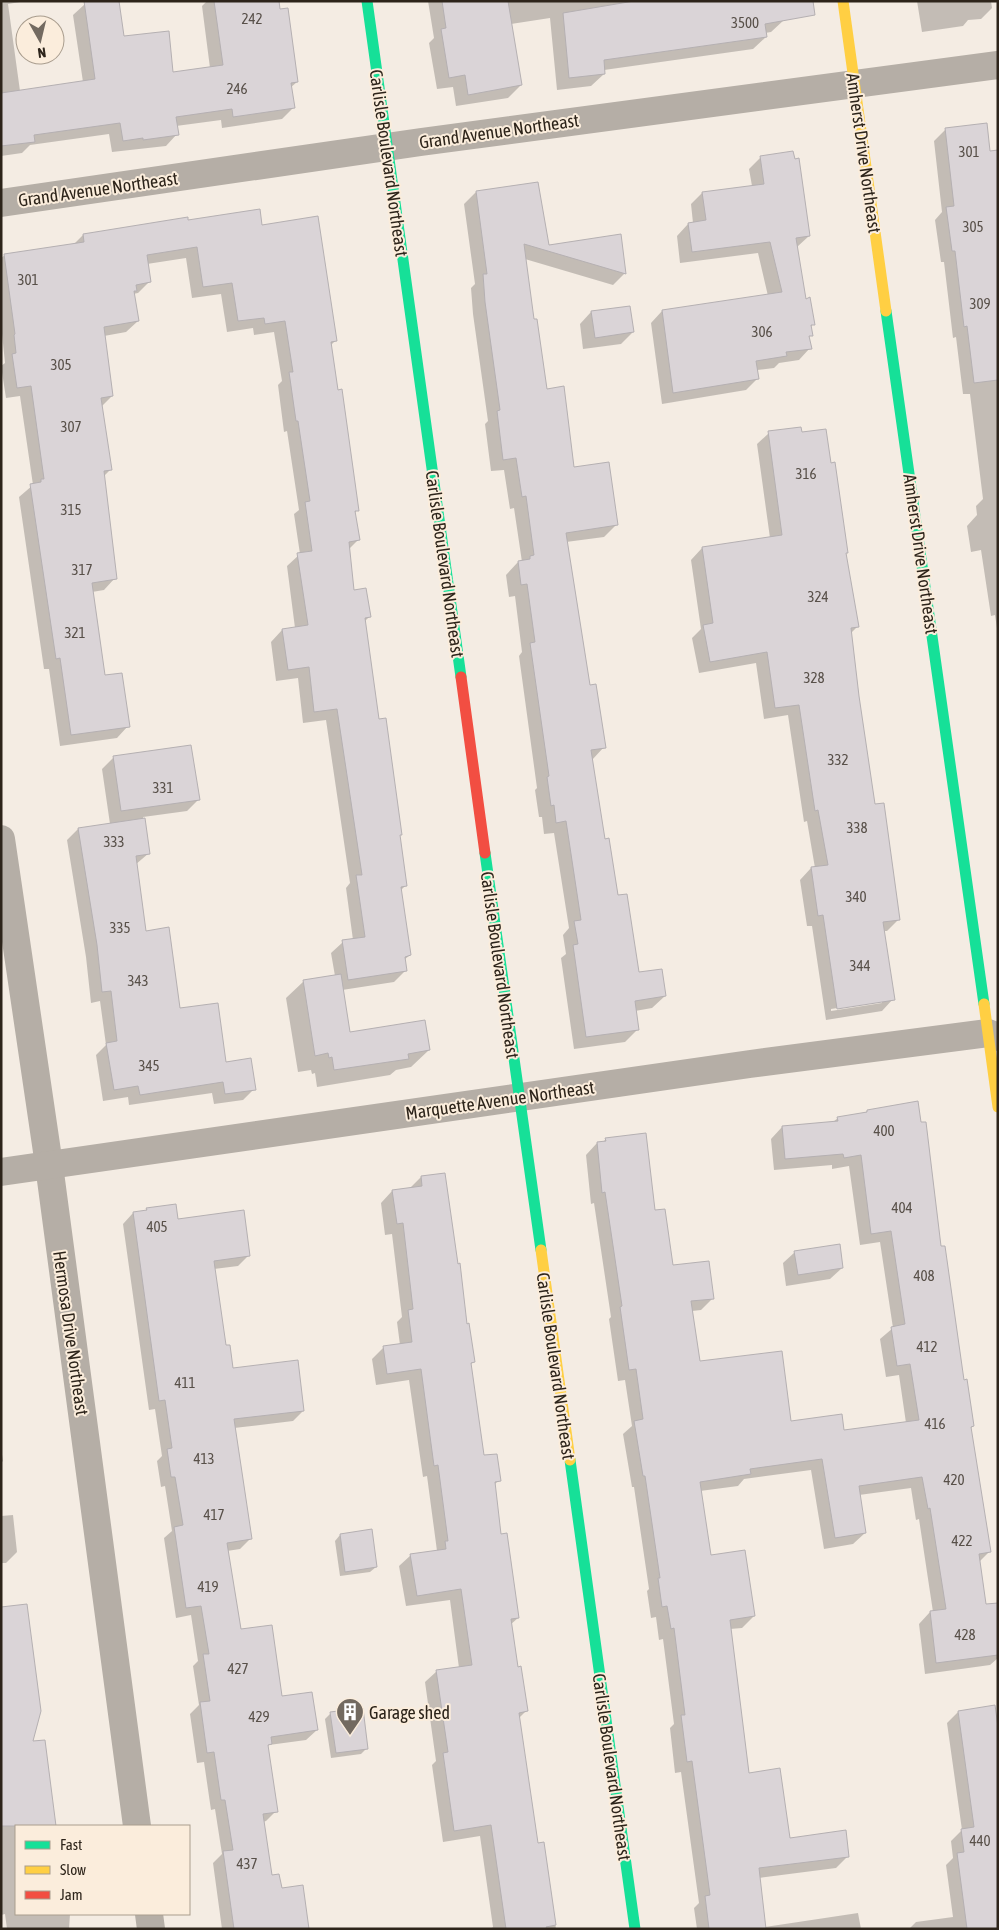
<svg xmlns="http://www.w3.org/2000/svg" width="999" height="1930" font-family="'Asap Condensed',sans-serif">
<rect width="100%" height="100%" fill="#f4ece3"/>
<g fill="#0003" fill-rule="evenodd">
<polygon points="1,1 26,1 8,4 20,91 83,82 73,15 85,4 123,37 172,73 210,68 202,6 207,1 277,1 297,82 290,88 293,108 282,119 222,128 221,120 176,126 177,134 166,146 112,152 109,134 30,145 22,153 1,156"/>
<polygon points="428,1 781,1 784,20 771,32 765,33 766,37 753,49 604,70 604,74 591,86 557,90 550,18 511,24 521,85 508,98 456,106 453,87 437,89 429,43 434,38"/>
<polygon points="917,1 991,1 992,8 981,19 968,20 963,26 922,32"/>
<polygon points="946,129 989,152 998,199 998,635 995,615 991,616 981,550 971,552 967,526 977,515 976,506 983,499 970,394 963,394 956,337 953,338 944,262 941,262 935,220 942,212 934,141"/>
<polygon points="761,157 809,236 797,247 805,300 813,324 810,328 811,335 808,338 810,348 799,360 779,363 774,368 757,370 758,378 746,390 662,404 651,323 662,311 768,296 758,253 680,263 677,236 688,224 693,223 691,204 702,193 752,186 749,169"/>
<polygon points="476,192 548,246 625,273 613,285 525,259 533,321 546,391 573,469 616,525 604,537 566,542 589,686 604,747 592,760 604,840 638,973 665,996 652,1008 635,1011 637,1030 625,1042 574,1049 561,958 566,954 563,935 569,928 554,833 544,834 542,817 539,817 535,790 537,788 519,656 522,652 515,596 509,597 506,575 518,562 522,562 514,508 510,509 504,470 491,471 485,424 488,421 473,314 471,288 475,284 464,204"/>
<polygon points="187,221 261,226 335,341 330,346 357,510 354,514 358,540 349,549 353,591 369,617 364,622 378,720 406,885 400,891 410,955 404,960 406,970 394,982 342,990 349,1033 429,1050 411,1067 396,1070 390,1075 317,1087 315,1073 312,1074 311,1070 298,1072 286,998 304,981 335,976 331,953 343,942 353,940 346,888 350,883 326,720 303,723 298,678 276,681 271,642 282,630 295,628 287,566 300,554 294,514 299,510 287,431 284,432 278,385 282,381 274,332 254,335 253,328 227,332 221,294 192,298 186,258 147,264 149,282 138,293 133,294 138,321 126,332 104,336 112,396 101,407 110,470 103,477 115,578 104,590 92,592 104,677 128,726 117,738 60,746 49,669 44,669 19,497 33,485 20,396 6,398 1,366 5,363 1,324 1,258 5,255 74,244 83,235"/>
<polygon points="591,312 633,332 621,344 583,349 580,324"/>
<path d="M769,433L801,434L830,464L847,552L845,554L857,627L850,634L858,696L874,806L899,919L887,931H883L893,999L882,1011L826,1020L812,926H807L800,880L811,868H815L807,821L804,822L788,715L764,719L756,663L699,673L692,638L701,629L691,560L702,548L770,538L757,444ZM882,1001V1003L831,1011V1009Z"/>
<polygon points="114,757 199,799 187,811 143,817 149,853 135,865 145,932 179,1010 225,1063 254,1089 243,1100 214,1104 212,1093 129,1105 128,1097 103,1101 96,1055 106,1045 100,1001 91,1003 86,957 67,840 78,829 110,824 102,769"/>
<polygon points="867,1111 940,1248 963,1381 973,1426 970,1429 989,1552 979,1562 985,1605 998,1622 998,1658 990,1665 925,1674 919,1624 930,1612 933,1612 919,1519 916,1520 911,1488 859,1495 865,1533 853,1544 824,1549 811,1470 744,1479 738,1486 700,1491 710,1557 754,1616 742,1628 730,1629 748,1774 789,1839 848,1856 836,1868 759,1878 765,1927 858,1913 861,1929 697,1929 694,1908 699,1903 681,1772 675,1773 670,1728 674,1724 663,1639 659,1640 656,1617 651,1618 647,1591 649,1589 634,1487 632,1487 623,1434 632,1426 625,1380 618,1381 609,1319 611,1317 594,1203 591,1204 586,1155 597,1143 602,1143 606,1139 654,1212 672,1267 713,1298 701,1310 692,1311 699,1363 790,1423 843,1432 906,1423 899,1375 886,1377 880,1339 893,1328 880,1242 860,1245 849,1166 832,1169 832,1165 774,1170 771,1139 782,1127 833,1122 838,1118 864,1114"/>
<polygon points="444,1174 466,1325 473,1362 470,1365 483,1457 499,1480 494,1485 500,1535 518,1618 510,1625 517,1668 526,1711 518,1719 537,1845 543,1844 556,1929 491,1929 493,1927 480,1836 443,1842 432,1765 436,1761 425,1682 437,1671 459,1668 450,1600 406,1606 399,1566 411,1555 437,1551 427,1476 423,1477 409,1380 376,1385 372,1359 384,1347 400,1345 397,1322 402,1317 392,1234 385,1235 381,1203 392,1191 409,1189 421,1177"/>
<polygon points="147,1209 177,1220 248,1256 238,1266 214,1269 225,1347 232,1370 303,1411 293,1421 234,1428 250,1539 240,1549 227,1551 240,1631 281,1697 317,1730 306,1740 269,1745 267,1747 276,1811 266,1821 263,1822 271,1876 308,1929 222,1929 213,1863 222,1854 215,1809 211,1810 204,1762 197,1763 190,1714 199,1705 193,1666 198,1661 191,1615 176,1618 164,1538 172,1531 165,1486 161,1487 157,1461 162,1456 155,1409 149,1410 123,1224 133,1213 144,1212"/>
<polygon points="795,1252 842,1268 830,1279 786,1286 783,1263"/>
<polygon points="1,1448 3,1461 1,1463"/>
<polygon points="1,1515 1,1516 13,1515 17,1552 6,1563 1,1563"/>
<polygon points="340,1535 376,1567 370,1572 340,1576 335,1541"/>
<polygon points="1,1608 31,1743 44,1741 55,1826 16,1826 16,1914 70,1914 69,1929 7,1929 5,1914 1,1915"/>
<polygon points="958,1712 998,1929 909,1929 916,1922 953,1917 946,1865 953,1858 951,1841 962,1830 947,1723"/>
<polygon points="330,1714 367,1748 361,1754 331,1758 325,1719"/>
</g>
<g fill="#dad4d7" stroke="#b5b0b2">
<polygon points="84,1 119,1 124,36 169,31 173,72 223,65 214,1 279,1 280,9 288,8 298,82 291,83 295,108 233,117 232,109 176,117 179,135 143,140 143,138 123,141 120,123 34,135 35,142 1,146 1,93 95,79"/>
<polygon points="442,1 508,1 522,85 468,95 465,75 449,78 441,29 446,28"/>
<polygon points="634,1 813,1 815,15 765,24 767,37 604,60 605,74 569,78 563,13"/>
<polygon points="987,123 990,151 998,150 998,380 974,383 967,326 964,327 955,251 952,251 946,207 954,206 945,128"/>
<polygon points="793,151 795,159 799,158 810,236 796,238 806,299 810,297 815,325 811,325 813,336 809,336 812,349 786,352 787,356 756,361 759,379 673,393 662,310 782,292 770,242 692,252 688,223 706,220 702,192 764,184 760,156"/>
<polygon points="538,182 549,245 621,234 626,274 524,244 534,319 537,319 547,389 564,386 574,467 609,462 618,525 566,533 590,685 596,684 606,748 591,750 605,839 609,838 618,895 627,894 639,972 662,969 666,996 635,1001 639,1030 586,1037 573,945 578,944 574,921 581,920 566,821 556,823 554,805 551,806 547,777 549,776 530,643 535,642 527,584 521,585 518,561 530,559 530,556 534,555 526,496 522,497 516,458 503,460 497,411 500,410 485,302 483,274 487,274 476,191"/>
<polygon points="260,209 262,225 318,216 337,341 331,342 338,390 342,389 359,511 355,511 360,540 349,542 354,590 366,588 371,617 365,618 379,719 386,718 402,835 400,835 407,886 401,887 411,955 405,957 407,971 348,980 342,940 365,937 356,875 362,875 337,709 314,712 309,667 288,670 282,629 308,625 297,553 312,551 305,502 310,501 298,421 296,421 289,372 293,372 285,321 265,324 264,318 238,321 232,283 203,287 197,247 147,255 151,282 136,285 137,291 134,291 139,321 104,327 113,396 101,398 112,470 104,471 117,579 92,583 105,675 122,673 130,727 71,735 60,658 56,659 30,484 41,482 41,479 44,479 31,386 17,388 12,354 16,353 14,335 15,334 4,254 84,242 83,234 188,217 188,220"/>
<polygon points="630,306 634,332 595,338 591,311"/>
<polygon points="801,427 802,432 826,429 831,463 835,462 848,553 846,553 859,627 851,628 859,696 875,804 884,803 900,920 883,922 895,1000 837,1009 823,915 818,916 811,867 828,865 818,810 815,811 799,705 775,708 767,652 710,662 703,625 713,623 702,547 782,535 768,431"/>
<polygon points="191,745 200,800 121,811 113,756"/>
<polygon points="145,818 150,854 136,856 146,931 169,927 180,1008 218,1003 226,1062 251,1058 256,1090 225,1094 223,1082 140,1095 138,1086 114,1090 106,1043 117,1041 111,991 102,992 97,945 78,828"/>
<polygon points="341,974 350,1032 425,1020 430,1050 408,1054 409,1059 334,1070 332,1057 329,1058 328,1053 315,1056 303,980"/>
<polygon points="918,1101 921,1122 926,1122 941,1246 945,1246 964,1380 967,1379 974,1426 971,1427 991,1552 979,1554 986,1604 998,1603 998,1655 936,1663 930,1611 946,1609 930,1508 928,1509 922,1477 859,1486 866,1533 835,1538 822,1459 750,1469 751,1474 700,1482 711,1555 745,1550 755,1616 730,1620 749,1773 780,1768 790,1838 846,1830 849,1857 759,1868 766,1929 709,1929 705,1896 710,1895 692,1761 687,1762 681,1715 685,1715 674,1628 671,1629 667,1606 662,1607 658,1578 660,1578 645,1476 643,1476 634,1421 643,1419 636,1369 629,1370 620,1307 622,1306 605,1192 602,1193 597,1142 606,1141 605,1138 646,1133 655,1210 665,1209 673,1265 709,1261 714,1299 691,1301 700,1361 782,1351 791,1421 842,1414 844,1430 919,1420 910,1364 897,1366 891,1327 905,1324 891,1231 871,1234 861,1155 844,1158 843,1154 785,1159 782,1126 838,1121 837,1117 867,1112 867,1110"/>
<polygon points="445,1173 458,1264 460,1263 467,1324 469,1323 475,1362 471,1363 484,1455 497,1454 501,1481 495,1482 501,1534 507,1533 519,1618 511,1619 518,1667 521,1666 528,1711 519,1713 538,1843 544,1842 556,1925 546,1927 547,1929 506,1929 491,1825 454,1831 443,1753 448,1752 436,1670 472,1665 461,1589 417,1596 410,1554 446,1549 445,1541 448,1541 438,1465 434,1466 421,1369 387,1374 383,1346 412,1342 408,1310 413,1309 403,1223 397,1224 392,1190 422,1186 421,1176"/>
<polygon points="176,1204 178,1219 244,1210 250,1256 214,1261 226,1345 230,1345 233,1368 298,1360 304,1411 234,1419 252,1539 227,1543 241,1629 272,1625 282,1696 312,1692 318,1730 271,1737 272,1744 268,1745 278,1812 263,1814 272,1875 279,1874 282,1888 303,1885 309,1929 234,1929 223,1851 233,1850 225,1800 221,1800 214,1752 207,1753 200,1702 210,1701 203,1654 209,1654 201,1606 186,1608 174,1527 183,1525 175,1477 171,1477 167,1449 172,1448 165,1400 159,1401 133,1212 147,1210 146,1208"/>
<polygon points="840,1244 843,1268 798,1275 794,1251"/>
<polygon points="372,1529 377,1567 345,1572 340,1534"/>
<polygon points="27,1604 41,1711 33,1741 45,1740 56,1826 1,1826 1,1607"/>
<polygon points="995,1705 998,1727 998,1929 967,1929 957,1853 964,1852 961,1829 974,1827 958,1711"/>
<polygon points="363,1708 368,1749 336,1753 330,1712"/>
</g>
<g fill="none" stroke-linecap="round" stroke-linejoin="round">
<g stroke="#b5aea6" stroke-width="28">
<polyline points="1,203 421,142 998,65"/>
<polyline points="1,839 49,1165 137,1826"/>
<polyline points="1,1172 750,1064 988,1033 998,1037"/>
<polyline points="149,1914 151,1929"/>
</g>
<g stroke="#16e098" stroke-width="11">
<polyline points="367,1 461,677"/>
<polyline points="886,311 984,1004"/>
<polyline points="485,853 541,1250"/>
<polyline points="570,1460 635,1929"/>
</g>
<g stroke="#ffcf43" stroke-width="11">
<polyline points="843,1 886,311"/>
<polyline points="984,1004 998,1107"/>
<polyline points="541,1250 570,1460"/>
</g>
<polyline stroke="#f24e42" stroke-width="11" points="461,677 485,853"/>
</g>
<defs>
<symbol id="building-pin" viewBox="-11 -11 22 30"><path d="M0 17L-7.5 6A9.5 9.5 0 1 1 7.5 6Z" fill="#736a60" stroke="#fbeddc"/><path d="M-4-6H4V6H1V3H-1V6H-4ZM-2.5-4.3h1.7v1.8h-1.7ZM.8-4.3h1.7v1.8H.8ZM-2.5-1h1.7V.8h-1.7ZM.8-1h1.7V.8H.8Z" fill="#fff"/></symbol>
</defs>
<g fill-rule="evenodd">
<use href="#building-pin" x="334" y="1696" width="32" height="43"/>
</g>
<g text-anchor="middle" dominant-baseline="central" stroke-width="4" stroke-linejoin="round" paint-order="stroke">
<g font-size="15" fill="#585049">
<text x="252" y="18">242</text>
<text x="745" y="22">3500</text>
<text x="237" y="88">246</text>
<text x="969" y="151">301</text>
<text x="973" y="226">305</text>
<text x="28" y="279">301</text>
<text x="980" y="303">309</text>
<text x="762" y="331">306</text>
<text x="61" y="364">305</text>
<text x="71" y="426">307</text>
<text x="806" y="473">316</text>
<text x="71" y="509">315</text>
<text x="82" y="569">317</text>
<text x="818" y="596">324</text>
<text x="75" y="632">321</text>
<text x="814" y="677">328</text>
<text x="838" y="759">332</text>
<text x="163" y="787">331</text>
<text x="857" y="827">338</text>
<text x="114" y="841">333</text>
<text x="856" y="896">340</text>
<text x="120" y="927">335</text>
<text x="860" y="965">344</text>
<text x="138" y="980">343</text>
<text x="149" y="1065">345</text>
<text x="884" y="1130">400</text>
<text x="902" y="1207">404</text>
<text x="157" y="1226">405</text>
<text x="924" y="1275">408</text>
<text x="927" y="1346">412</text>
<text x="185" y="1382">411</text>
<text x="935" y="1423">416</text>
<text x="204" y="1458">413</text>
<text x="954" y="1479">420</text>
<text x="214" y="1514">417</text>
<text x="962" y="1540">422</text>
<text x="208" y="1586">419</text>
<text x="965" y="1634">428</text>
<text x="238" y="1668">427</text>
<text x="259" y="1716">429</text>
<text x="980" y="1840">440</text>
<text x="247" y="1863">437</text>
</g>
<g font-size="18" fill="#2d241a" stroke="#fbeddc">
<text transform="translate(499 131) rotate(-8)">Grand Avenue Northeast</text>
<text transform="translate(864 153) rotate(82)">Amherst Drive Northeast</text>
<text transform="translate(389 163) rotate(82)">Carlisle Boulevard Northeast</text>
<text transform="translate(98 189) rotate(-8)">Grand Avenue Northeast</text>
<text transform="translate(921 554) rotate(82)">Amherst Drive Northeast</text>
<text transform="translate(445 564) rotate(82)">Carlisle Boulevard Northeast</text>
<text transform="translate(500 965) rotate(82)">Carlisle Boulevard Northeast</text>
<text transform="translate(500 1100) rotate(-8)">Marquette Avenue Northeast</text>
<text transform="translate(71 1333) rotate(82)">Hermosa Drive Northeast</text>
<text transform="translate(556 1366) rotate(82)">Carlisle Boulevard Northeast</text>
<text transform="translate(612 1767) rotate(82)">Carlisle Boulevard Northeast</text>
</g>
<g font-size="18" fill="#2d241a" stroke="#fbeddc" text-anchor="start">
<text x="369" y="1712">Garage shed</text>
</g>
</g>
<rect width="999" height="1930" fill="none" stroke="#2d241a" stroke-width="5"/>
<rect x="15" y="1825" width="175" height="90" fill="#fbeddc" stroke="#a99d8e"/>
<rect x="25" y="1841" width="25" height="8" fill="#16e098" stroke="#a99d8e"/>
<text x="60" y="1850" font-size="15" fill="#2d241a">Fast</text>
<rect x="25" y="1866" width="25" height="8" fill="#ffcf43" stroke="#a99d8e"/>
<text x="60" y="1875" font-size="15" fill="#2d241a">Slow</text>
<rect x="25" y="1891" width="25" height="8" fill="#f24e42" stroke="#a99d8e"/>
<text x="60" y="1900" font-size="15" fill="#2d241a">Jam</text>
<g transform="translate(40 40) rotate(172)"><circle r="24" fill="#fbeddc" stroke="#a99d8e"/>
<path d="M0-4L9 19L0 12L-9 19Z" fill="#736a60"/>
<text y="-8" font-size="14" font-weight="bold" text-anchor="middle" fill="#2d241a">N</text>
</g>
</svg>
